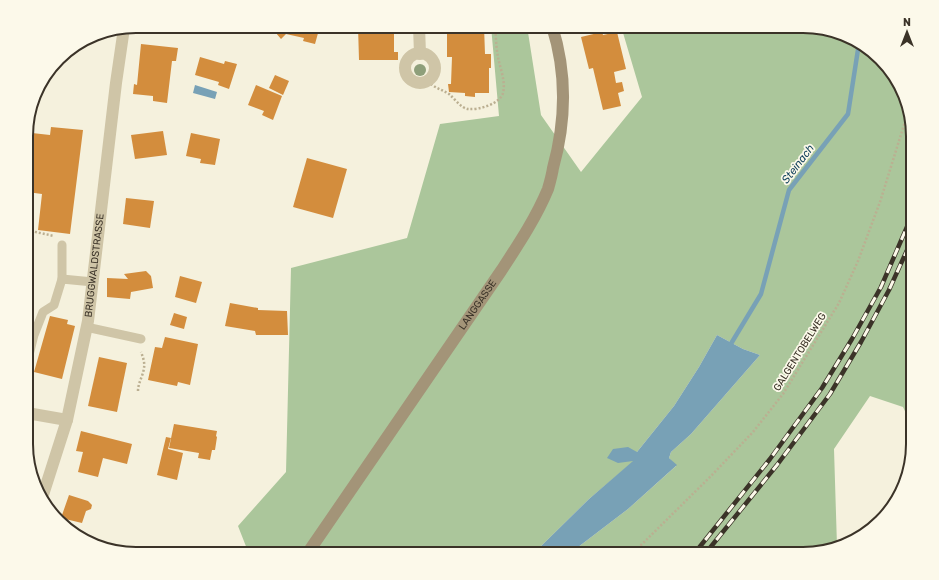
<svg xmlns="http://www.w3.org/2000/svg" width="939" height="580" font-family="Rubik,sans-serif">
<rect width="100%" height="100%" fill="#f5f1dd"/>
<polygon fill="#abc69b" points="491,26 527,26 541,115 581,172 642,97 621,26 803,26 864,44 898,81 913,128 913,428 903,407 870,396 834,449 837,546 810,554 569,554 628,509 676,466 669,458 671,452 691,434 760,355 743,349 717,335 699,367 674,406 637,452 634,461 589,499 533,554 249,554 238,526 286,472 291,268 407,238 440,124 499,116"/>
<polygon fill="#efe8c2" points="27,217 31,222 32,227 31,232 27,237"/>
<g fill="#78a1b6">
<polygon points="195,85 217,92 215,99 193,93"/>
<polygon points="717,335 743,349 760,355 691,434 671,452 669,458 677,465 628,509 569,554 533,554 589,499 633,461 618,463 607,458 613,449 628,447 637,452 674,406 699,367"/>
</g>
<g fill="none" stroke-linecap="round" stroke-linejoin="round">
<polyline stroke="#78a1b6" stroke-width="4.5" points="729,347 761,294 789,190 848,114 859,43"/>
</g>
<g fill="#d38d3d">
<polygon points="270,26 320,26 315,44 303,41 304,38 286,34 281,39"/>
<polygon points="358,26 397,26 397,33 394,33 394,52 398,52 398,60 359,60"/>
<polygon points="447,26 484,26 485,54 491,54 491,68 489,68 489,93 475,93 475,97 465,96 465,93 449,92 448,84 451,84 452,57 447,57"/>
<polygon points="602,32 603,35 617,32 626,69 614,72 616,83 622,82 624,91 618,93 621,106 603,110 593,68 589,69 581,37"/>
<polygon points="141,44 178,48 176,61 172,61 167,103 153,101 153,96 133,94 134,84 137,85"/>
<polygon points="200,57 224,64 225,61 237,64 229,89 218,85 219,82 195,75"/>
<polygon points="275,75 289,81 283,95 269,88"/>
<polygon points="256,85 282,96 273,120 262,115 264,111 248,105"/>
<polygon points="37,89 32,133 50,135 51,127 83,130 70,234 38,230 42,194 27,192 27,122"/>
<polygon points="163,131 167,155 135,159 131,135"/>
<polygon points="191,133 220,139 215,165 200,163 201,159 186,156"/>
<polygon points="307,158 347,169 333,218 293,207"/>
<polygon points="126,198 154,201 150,228 123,224"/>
<polygon points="146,271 151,276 153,288 131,292 130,299 107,297 107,278 128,279 124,274"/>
<polygon points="180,276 202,282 196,303 175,297"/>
<polygon points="230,303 258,308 258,310 287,311 288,335 256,335 255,331 225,326"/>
<polygon points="174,313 187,317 184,329 170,325"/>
<polygon points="50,316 68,320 67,324 75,326 62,379 34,372"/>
<polygon points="165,337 198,344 190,385 178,382 177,386 148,380 155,347 162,348"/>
<polygon points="99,357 127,363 117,412 88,406"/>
<polygon points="174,424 217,431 216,436 217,437 215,450 212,450 210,460 198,458 199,453 169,448"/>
<polygon points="81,431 132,444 127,464 103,458 98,477 78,472 83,452 76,451"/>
<polygon points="166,437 171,438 168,449 183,453 177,480 157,475"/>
<polygon points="69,495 88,501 92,505 91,509 86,511 82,523 61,518"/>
</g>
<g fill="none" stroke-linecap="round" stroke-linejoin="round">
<g stroke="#bbaf91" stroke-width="2.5" stroke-dasharray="2 2" stroke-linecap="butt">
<polyline points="48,73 51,73 50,71"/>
<path d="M428,81C434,88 441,89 449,94C455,99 461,108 468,109C479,110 500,104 503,93C506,82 500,68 498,57C496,47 496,36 495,26"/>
<polyline points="31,231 54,236"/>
<path d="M138,391C138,383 143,376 144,368C145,363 143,357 141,352"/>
<polyline points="632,554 711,476 753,432 783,394 839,303 858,261 880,202 908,112"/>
</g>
<g stroke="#cfc5a7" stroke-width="9">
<polyline points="62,279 62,245"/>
<polyline points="86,327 141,339"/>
<polyline points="27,363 34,335 43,312 54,305 62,279 93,282"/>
</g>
<g stroke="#cfc5a7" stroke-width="12">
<polyline points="419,26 420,54"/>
<circle cx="420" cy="68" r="15"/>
<polyline points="27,413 67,420"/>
<path id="s1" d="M42,498L67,420L88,321L116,83L124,28"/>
</g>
<path stroke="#a39478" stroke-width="12" id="s2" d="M307,554L501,271C518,245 536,218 548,189C550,182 552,175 553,168C566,121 567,73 552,26"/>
<defs>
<g id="rail">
<polyline points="694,554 770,459 822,388 852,339 881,287 913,213"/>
<polyline points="705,554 777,465 830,394 861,342 889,290 913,237"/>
</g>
</defs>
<use href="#rail" stroke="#3b3328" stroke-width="4.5"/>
<use href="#rail" stroke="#fcf9ea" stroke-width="3" stroke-dasharray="9" stroke-linecap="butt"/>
</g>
<circle fill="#8e9f7a" cx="420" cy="70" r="6"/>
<g text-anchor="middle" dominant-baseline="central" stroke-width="3.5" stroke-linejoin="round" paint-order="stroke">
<g font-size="10" fill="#3b3328" stroke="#fcf9ea">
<text stroke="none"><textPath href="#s1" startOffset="239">BRUGGWALDSTRASSE</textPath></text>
<text stroke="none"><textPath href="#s2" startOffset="302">LANGGASSE</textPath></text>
<text transform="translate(800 352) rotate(-58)">GALGENTOBELWEG</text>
</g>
<g font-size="11" font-style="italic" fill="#194761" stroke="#fcf9ea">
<text transform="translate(798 164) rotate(-53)">Steinach</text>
</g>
</g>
<path d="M0 0H939V580H0ZM136 33H803A103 103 0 0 1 906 136V444A103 103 0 0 1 803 547H136A103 103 0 0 1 33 444V136A103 103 0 0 1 136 33Z" fill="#fcf9ea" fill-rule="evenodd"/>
<path fill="none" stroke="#3b3328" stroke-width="2" d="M136 33H803A103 103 0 0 1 906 136V444A103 103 0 0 1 803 547H136A103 103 0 0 1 33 444V136A103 103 0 0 1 136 33Z"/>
<g transform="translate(907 32)" stroke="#fcf9ea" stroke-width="3" paint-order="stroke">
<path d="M0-3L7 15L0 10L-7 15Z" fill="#3b3328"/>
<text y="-6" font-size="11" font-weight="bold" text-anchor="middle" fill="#3b3328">N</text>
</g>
</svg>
